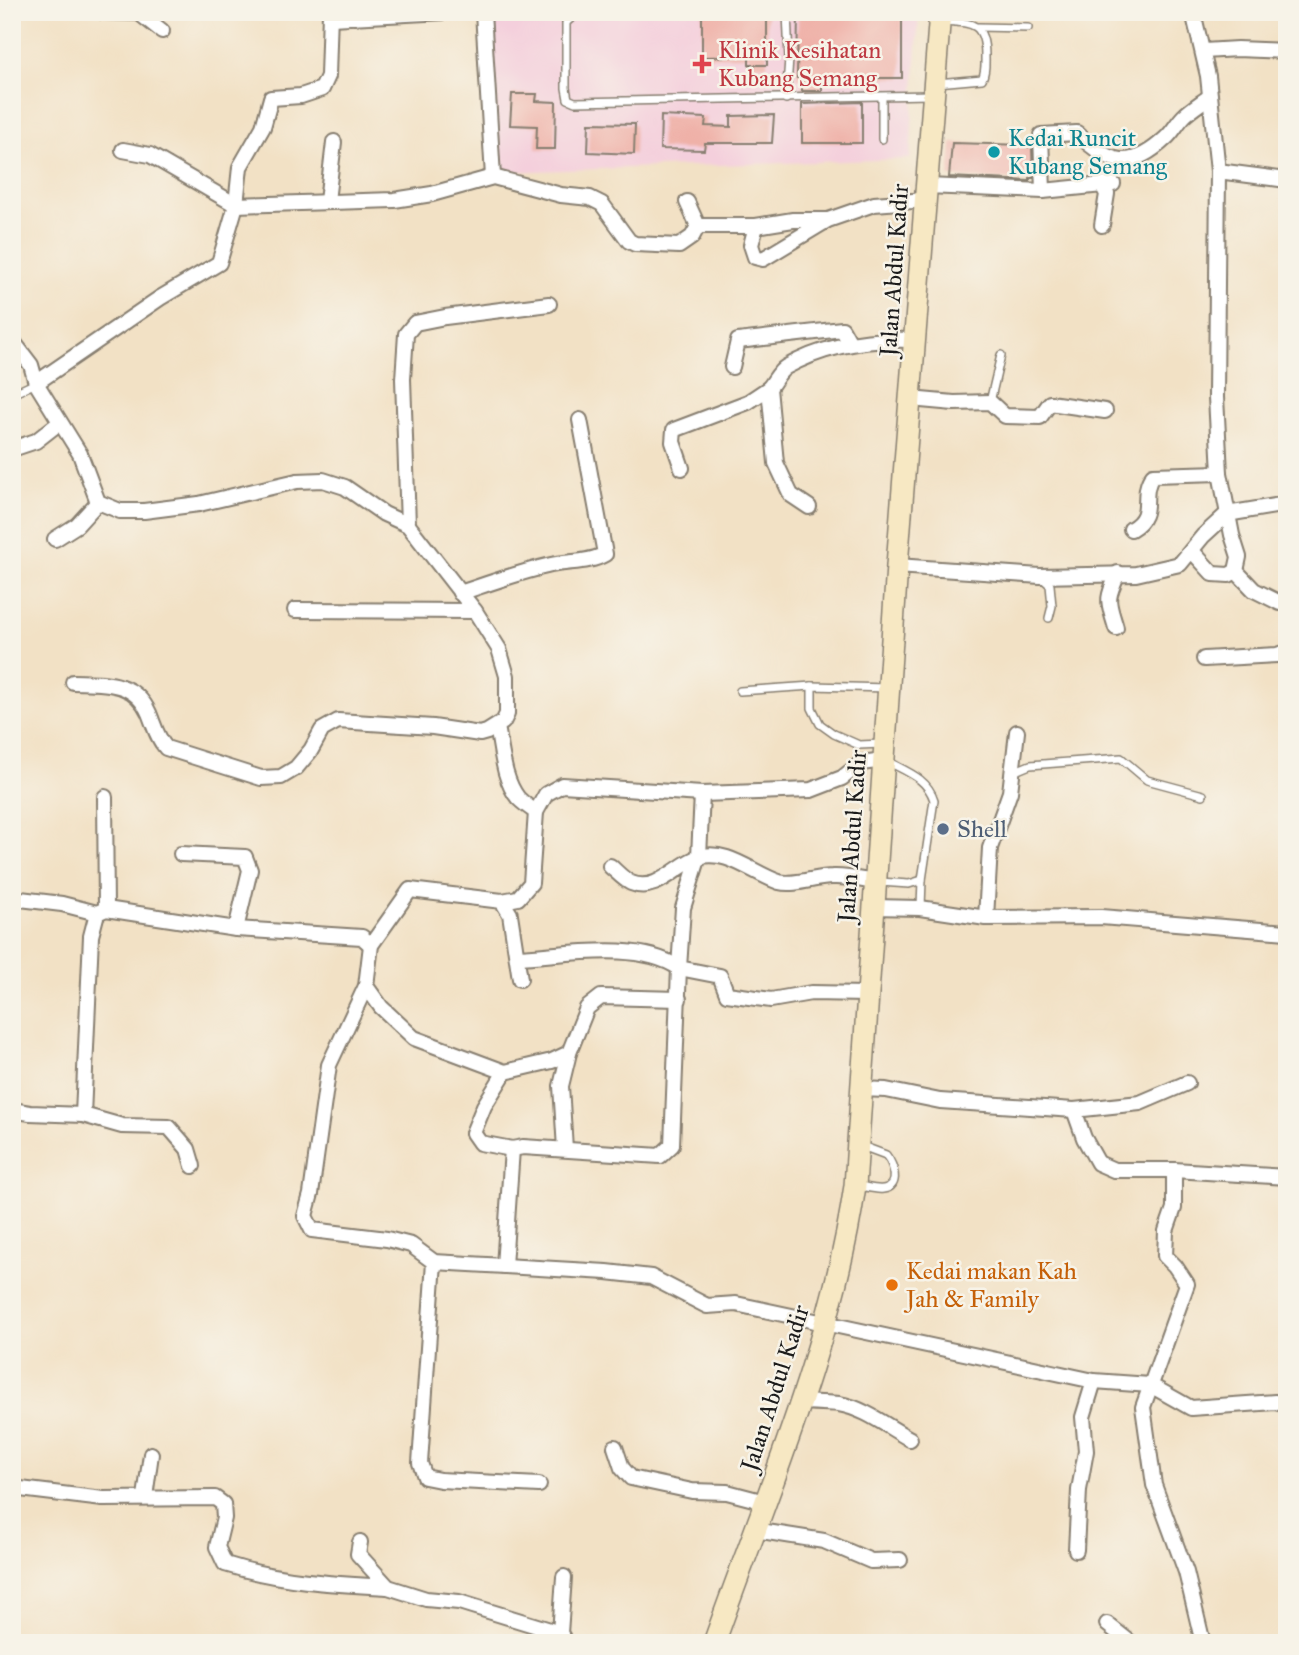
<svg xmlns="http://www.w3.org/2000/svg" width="1299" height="1655" font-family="'IM FELL Great Primer',serif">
<rect width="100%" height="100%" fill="#f7f3e8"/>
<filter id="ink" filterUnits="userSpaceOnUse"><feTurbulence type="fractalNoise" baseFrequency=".0143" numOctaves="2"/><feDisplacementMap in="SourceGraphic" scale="14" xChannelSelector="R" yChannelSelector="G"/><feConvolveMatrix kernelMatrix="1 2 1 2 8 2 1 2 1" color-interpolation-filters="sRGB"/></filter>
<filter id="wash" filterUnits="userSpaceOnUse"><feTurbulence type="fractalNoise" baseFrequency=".00686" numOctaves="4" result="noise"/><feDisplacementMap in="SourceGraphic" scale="28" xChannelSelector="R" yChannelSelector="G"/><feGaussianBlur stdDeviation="1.57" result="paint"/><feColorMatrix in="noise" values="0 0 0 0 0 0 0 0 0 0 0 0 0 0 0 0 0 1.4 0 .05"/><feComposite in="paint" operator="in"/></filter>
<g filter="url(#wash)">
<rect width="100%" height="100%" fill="#f2e1c5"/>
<polygon fill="#f4cfdc" points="487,12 919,12 910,159 504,172 491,112"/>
<g id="blocks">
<g fill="#efb1a8">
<polygon points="702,12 767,12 767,65 749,65 749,56 702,57"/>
<polygon points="798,12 902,12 902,78 822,78 822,91 802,91 802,78 797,78"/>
<polygon points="512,94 537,94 536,101 556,102 555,149 536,149 537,126 510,125"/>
<polygon points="862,102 862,143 802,143 802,104"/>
<polygon points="774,115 772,143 705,143 704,150 660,149 661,116 706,118 705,126 731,127 731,116"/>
<polygon points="589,123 635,124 634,154 588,152"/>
<polygon points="952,143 1027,145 1027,147 1032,147 1033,178 1030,178 1030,181 949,177"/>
</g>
</g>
</g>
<g filter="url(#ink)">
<use href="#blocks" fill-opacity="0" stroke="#877e70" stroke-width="2"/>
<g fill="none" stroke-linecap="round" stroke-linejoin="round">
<defs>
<g id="service">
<path d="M599,12C587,13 575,12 566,23V88L568,99L575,102L930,95"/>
<polyline points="978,27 1028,28"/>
<path d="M937,83L982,79C986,72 985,64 985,56C985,20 970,23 940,21"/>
<polyline points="882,97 882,139"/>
<polyline points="786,99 789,59 787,12"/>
<polyline points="12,394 36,383"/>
<polyline points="990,402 1001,355"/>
<polyline points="1041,577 1050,585 1052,606 1049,618"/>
<polyline points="812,686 812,708 820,724 834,734 859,745 882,744"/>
<polyline points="740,691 812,686 888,688"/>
<polyline points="1013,772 1030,765 1121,758 1147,780 1203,795"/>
<path d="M880,882L909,884L922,880L934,800C927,778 907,772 887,761"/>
<polyline points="921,907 922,880"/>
<path d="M859,1186C867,1187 875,1190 883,1189C902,1187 893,1164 886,1155L862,1146"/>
</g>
<g id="minor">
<polyline points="103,12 139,13 162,31"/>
<polyline points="483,12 493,177"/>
<polyline points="1193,12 1208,76 1218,171 1216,397 1220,473 1232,535 1239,557 1236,571"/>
<polyline points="331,18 445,12"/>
<polyline points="1204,51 1237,49 1287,51"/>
<polyline points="123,150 150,155 236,205 394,200 432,194 493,177 561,195 590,198 602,204 629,241 635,244 679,246 692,237 698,226 687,202"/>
<polyline points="1218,171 1287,180"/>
<polyline points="927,186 1043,191 1113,184"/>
<path d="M1043,191L1041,135L1077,133C1109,165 1131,171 1166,138C1173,132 1177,123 1184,116C1191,109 1201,103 1210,96"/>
<polyline points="327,201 334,142"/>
<polyline points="1102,225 1107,194 1102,185"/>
<polyline points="698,226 756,226 793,220 828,220 874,204 926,200"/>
<polyline points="756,226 751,245 755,257 763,259 826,221"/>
<path d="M12,340L31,365L36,383L80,454L98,502L120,511H144L199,504L297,481L323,480L345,487L384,514L408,525L475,611L499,649L507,676V714L503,722L487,732L480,734L433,727L338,721L322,730L311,750L296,768L281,777L261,778L166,748C157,738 154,725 149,713C134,680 104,683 73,682"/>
<polyline points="732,367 738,341 842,329 850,343"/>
<polyline points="36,383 160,298 219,263 236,205 240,167 263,127 271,98 301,96 322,89 328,76 330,12"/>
<polyline points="910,399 954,403 990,402 1005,416 1040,417 1050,403 1105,411"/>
<polyline points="12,449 36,441 59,423"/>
<polyline points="682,468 673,442 674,430 748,402 769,388"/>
<path d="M809,507L791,495L776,463L769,388C774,382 779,371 786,367C825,345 871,338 915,340"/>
<polyline points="408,525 403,379 406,334 415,323 445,317 549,304"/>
<path d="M1131,529C1157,514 1138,495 1153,475L1220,473"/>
<polyline points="55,539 77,525 98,502"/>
<polyline points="1192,551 1213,574 1229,575 1236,571"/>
<polyline points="897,566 1040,576 1136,574 1180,564 1203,536 1227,514 1287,504"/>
<polyline points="1236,571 1254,590 1280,603"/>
<path d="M460,593C490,583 520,572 551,565C568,561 590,563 605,554L580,420"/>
<polyline points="295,610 475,611"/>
<path d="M1116,628C1108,600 1105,602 1118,573"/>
<polyline points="1204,659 1277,655 1287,652"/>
<path d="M497,727C502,750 503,779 518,798C523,803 530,808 536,812"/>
<polyline points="884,760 861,763 842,778 811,790 702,794 562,785 546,794 536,812 531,883 518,898 502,901 410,890 371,945 366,986 329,1065 311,1194 305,1216 312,1230 387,1239 411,1245 434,1262 607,1272 651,1277 707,1306 736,1304 1094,1381 1150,1385 1191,1408 1275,1402 1287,1405"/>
<polyline points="702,794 699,856 683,908 679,968 720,976 727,994 771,1000 811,993 867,994"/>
<polyline points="105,797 106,909"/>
<polyline points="181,854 245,857 250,870 236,929"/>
<path d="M610,866C616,871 624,880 631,883C657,894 677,864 699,857C726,848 754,874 779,882C795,886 816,877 832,877C846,876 862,880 875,882"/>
<polyline points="12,898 62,904 97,913 106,909 236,929 362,937 371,945"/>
<polyline points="502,901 510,914 520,979"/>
<polyline points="873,907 920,908 986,918 1101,917 1287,932"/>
<polyline points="986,918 990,848 1010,792 1017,732"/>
<path d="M517,957C565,955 638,940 679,968L672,1145L660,1156L523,1147L512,1149L480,1143L473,1133L484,1106L505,1072L552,1061L569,1053"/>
<polyline points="366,986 381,1007 414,1038 505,1072"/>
<polyline points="861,1089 886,1090 940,1101 1074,1110 1140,1103 1187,1083"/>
<polyline points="12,1110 30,1113 83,1115 122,1126 169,1127 188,1149 193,1166"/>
<polyline points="1074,1110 1084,1138 1098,1163 1114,1170 1174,1170 1287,1177"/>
<polyline points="83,1115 91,936 97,913"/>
<polyline points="565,1149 561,1086 569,1053 587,1008 601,997 679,999"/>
<polyline points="1174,1170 1174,1208 1166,1231 1165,1256 1175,1266 1187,1284 1143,1407 1154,1485 1186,1572 1203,1643"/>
<polyline points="434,1262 420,1463 425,1477 440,1480 539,1485"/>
<polyline points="504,1266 512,1149"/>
<path d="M800,1401C813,1404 826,1402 839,1404C864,1408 888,1427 910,1439"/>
<polyline points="615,1447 622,1468 631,1478 692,1491 727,1492 765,1502"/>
<path d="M12,1488L103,1499L215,1498L223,1504L224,1518L217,1547L225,1564C278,1581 332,1584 388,1587"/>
<polyline points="145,1497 151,1454"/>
<polyline points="754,1530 824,1541 871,1561 900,1560"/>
<polyline points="360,1542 358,1554 388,1587 426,1599 459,1602 560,1633 566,1643"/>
<polyline points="1076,1550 1079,1490 1086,1451 1083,1417 1094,1381"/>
<polyline points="1107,1624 1131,1643"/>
<polyline points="560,1633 564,1577"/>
</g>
<path id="secondary" d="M714,1643C767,1493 832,1344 855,1186L897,566L940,12"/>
</defs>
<use href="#service" stroke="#877e70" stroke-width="10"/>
<use href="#minor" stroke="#877e70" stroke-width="18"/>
<use href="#secondary" stroke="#877e70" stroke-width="24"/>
<use href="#service" stroke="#fff" stroke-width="7"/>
<use href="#minor" stroke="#fff" stroke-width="14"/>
<use href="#secondary" stroke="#f7e8c3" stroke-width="21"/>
</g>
</g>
<path fill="#e0444e" stroke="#f7f3e8" stroke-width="2.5" d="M698.5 53.5h7v7h7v7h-7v7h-7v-7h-7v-7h7z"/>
<circle fill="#0f9aa8" stroke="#f7f3e8" stroke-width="2.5" cx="994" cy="152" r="7"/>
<circle fill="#5c6f8a" stroke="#f7f3e8" stroke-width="2.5" cx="943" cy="829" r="7"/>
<circle fill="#e8710a" stroke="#f7f3e8" stroke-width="2.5" cx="892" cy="1285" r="7"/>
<g text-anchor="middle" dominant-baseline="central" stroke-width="5" stroke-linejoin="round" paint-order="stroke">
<g font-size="24" fill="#be3a42" stroke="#f7f3e8" text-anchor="start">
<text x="718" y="50">Klinik Kesihatan<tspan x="718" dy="28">Kubang Semang</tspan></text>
</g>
<g font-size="24" fill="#0d838f" stroke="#f7f3e8" text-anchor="start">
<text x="1008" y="138">Kedai Runcit<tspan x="1008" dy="28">Kubang Semang</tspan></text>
</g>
<g font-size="24" fill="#1c1c1c" stroke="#f7f3e8">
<text transform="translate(894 270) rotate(-86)">Jalan Abdul Kadir</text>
<text transform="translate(852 836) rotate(-86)">Jalan Abdul Kadir</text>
<text transform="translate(775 1388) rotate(-72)">Jalan Abdul Kadir</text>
</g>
<g font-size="24" fill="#4e5e75" stroke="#f7f3e8" text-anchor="start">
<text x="957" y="829">Shell</text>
</g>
<g font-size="24" fill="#c56008" stroke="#f7f3e8" text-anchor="start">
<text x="906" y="1271">Kedai makan Kah<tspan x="906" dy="28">Jah &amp; Family</tspan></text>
</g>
</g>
<rect width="1299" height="1655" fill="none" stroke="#f7f3e8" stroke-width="42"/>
</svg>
